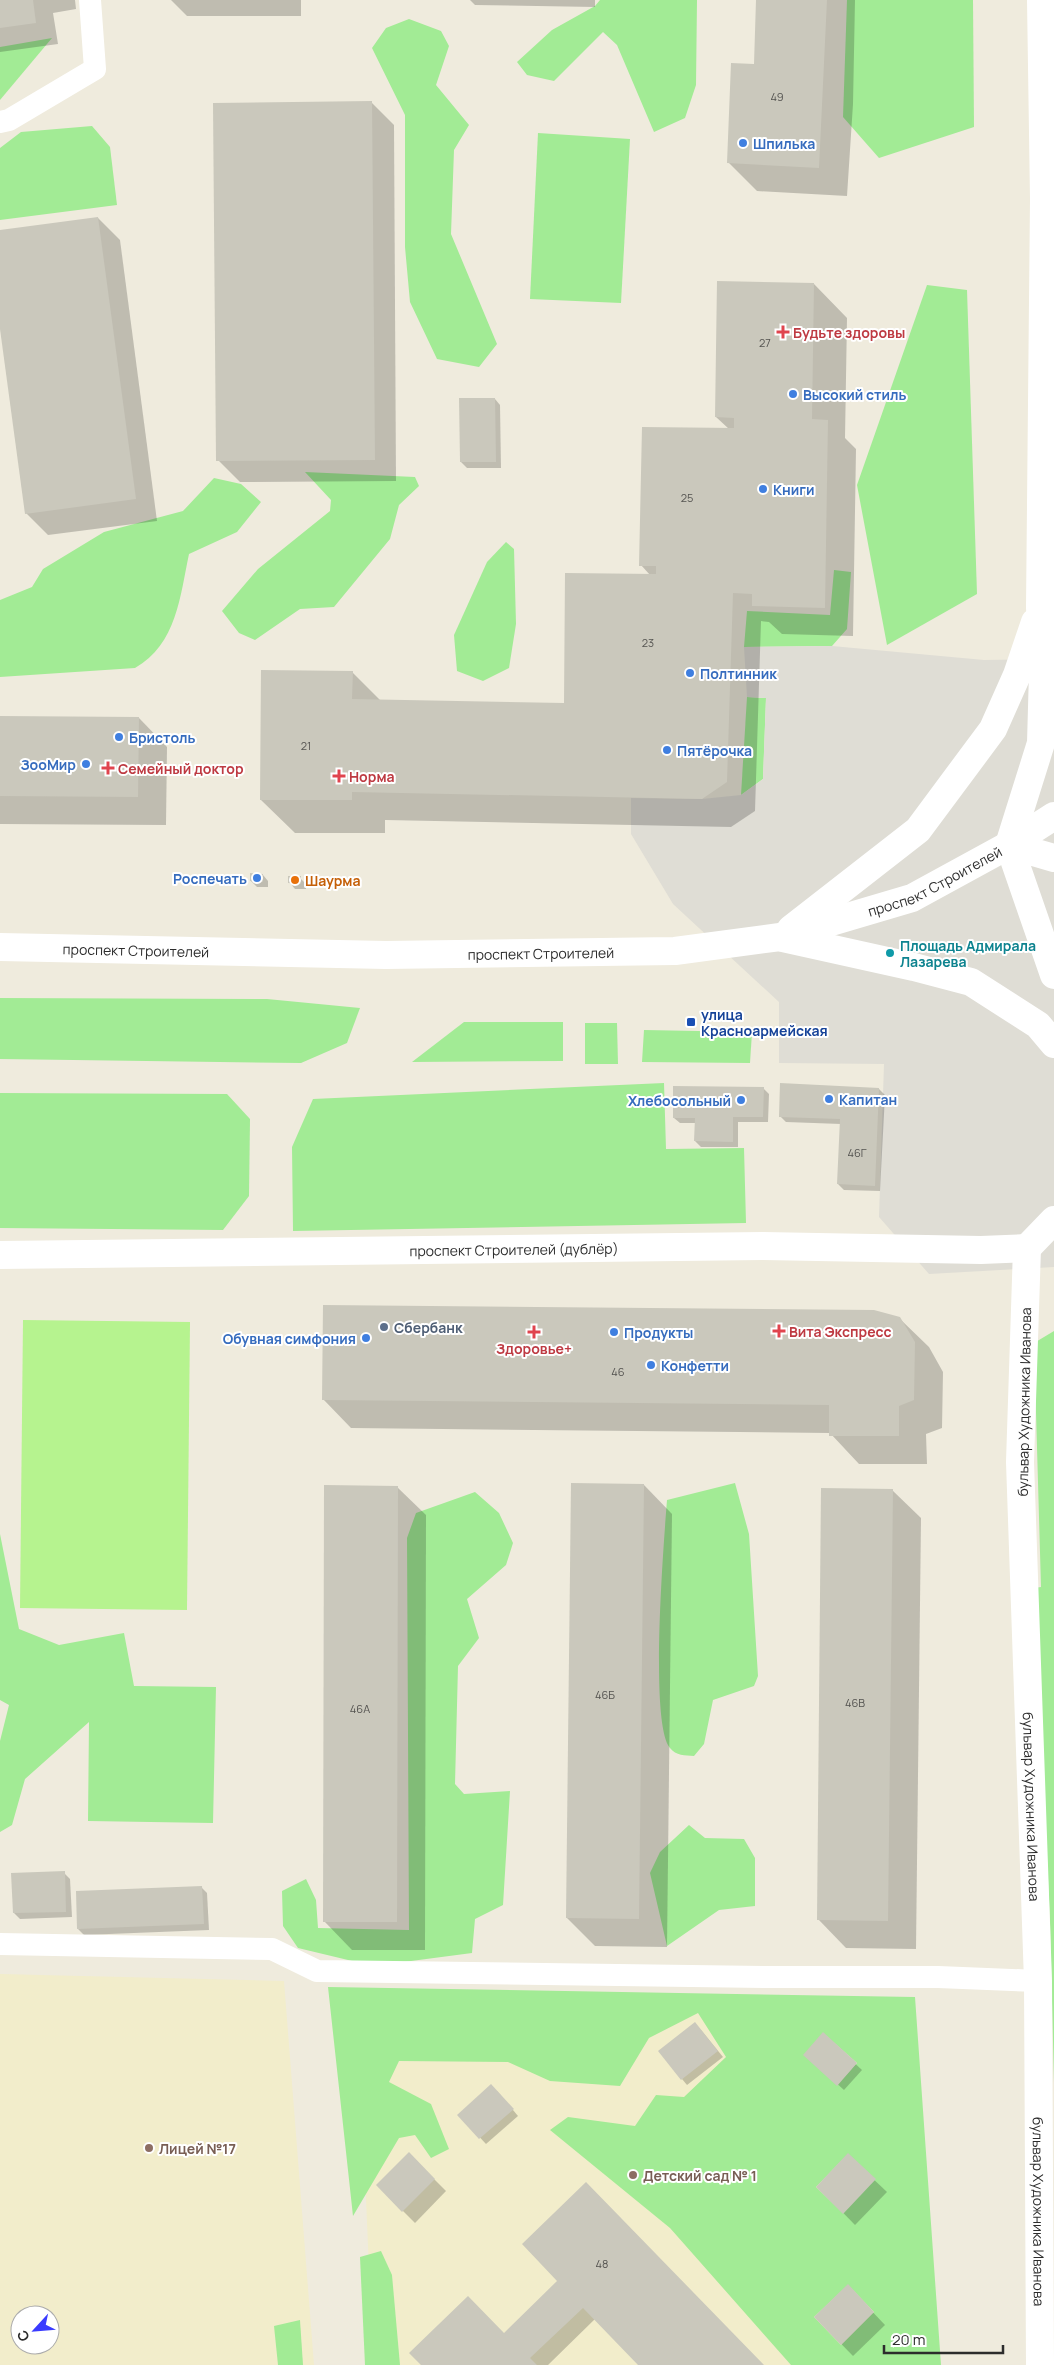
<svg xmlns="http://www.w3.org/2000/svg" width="1054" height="2365" font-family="Manrope,sans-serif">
<rect width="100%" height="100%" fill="#efebdd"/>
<g fill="#f2edcb" fill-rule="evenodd">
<path d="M0,1974L284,1981L314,2365H0ZM20,2315H50V2345H20Z"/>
<polygon points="358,2008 899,2015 907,2365 373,2365"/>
</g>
<g fill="#a2eb95" fill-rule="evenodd">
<polygon points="600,0 697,0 696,85 685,118 654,132 617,45 603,32 554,81 527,75 517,62 552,30 595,6"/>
<polygon points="847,0 973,0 974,127 879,158 843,117"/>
<polygon points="409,19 441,31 449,46 436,85 469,125 454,150 451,234 497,344 479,367 437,359 410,302 405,247 405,115 372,48 386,28"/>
<polygon points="52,38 0,100 0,47"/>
<polygon points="92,126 110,147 117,205 0,220 0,148 21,132"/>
<polygon points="538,133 630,139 621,303 530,299"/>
<polygon points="927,285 967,290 977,594 887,645 857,485"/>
<polygon points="305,472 415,477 419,486 399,505 390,539 334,607 300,609 255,640 239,633 222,611 258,569 330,511 331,500"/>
<path d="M214,478L241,484L261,502L237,532L189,554C180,596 177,644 135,668L0,677V600L32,587L43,569L104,532L183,511Z"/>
<polygon points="506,542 514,549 516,624 509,668 483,681 457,671 454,635 487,562"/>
<polygon points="834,570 851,572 847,629 832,646 744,647 747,611 830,615"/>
<polygon points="747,697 766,698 763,779 741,795"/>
<polygon points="0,998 267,999 360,1008 347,1043 301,1063 0,1059"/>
<polygon points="464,1022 563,1022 563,1061 412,1062"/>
<polygon points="585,1023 617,1023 618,1064 585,1064"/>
<polygon points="644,1030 752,1032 750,1063 642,1062"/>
<polygon points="664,1083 666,1149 744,1148 746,1223 293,1231 292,1147 313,1099"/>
<polygon points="0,1093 227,1094 250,1119 249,1196 223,1230 0,1228"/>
<polygon points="1054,1331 1054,2082 1050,1920 1034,1588 1041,1587 1034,1343"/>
<path d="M735,1483L749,1534L758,1676L754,1686L713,1700L704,1744L694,1756C685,1755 676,1756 670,1748C649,1723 664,1540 667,1500Z"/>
<polygon points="475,1492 499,1513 513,1543 506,1565 467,1599 479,1638 458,1666 455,1784 464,1794 510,1791 503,1905 475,1919 472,1953 373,1966 298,1948 283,1926 282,1891 306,1879 316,1900 318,1928 409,1930 407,1538 416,1513"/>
<polygon points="0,1534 19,1629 59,1645 124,1633 134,1686 216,1687 213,1823 88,1821 89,1722 25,1779 12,1825 0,1832 0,1741 9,1705 0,1700"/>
<polygon points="689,1825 705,1838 744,1839 755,1858 755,1906 719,1910 667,1946 650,1873 660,1852"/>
<path d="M328,1987L915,1997L941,2365H791L670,2228L550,2130L568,2117L635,2126L656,2095L684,2097L726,2057L698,2013L649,2038L620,2086L550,2081L508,2062L399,2061L389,2082L431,2104L449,2149L431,2158L415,2135L399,2138L353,2216ZM823,2033L857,2063L837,2085ZM848,2154L843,2213L816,2187ZM848,2285L874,2312L841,2345L814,2317Z"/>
<polygon points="381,2251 392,2275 400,2365 365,2365 360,2257"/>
<polygon points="300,2320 303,2365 278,2365 274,2326"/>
</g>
<polygon fill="#b6f38f" points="23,1320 190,1322 187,1610 20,1608"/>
<polygon fill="#dfddd5" points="832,646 984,660 1054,659 1054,1267 929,1274 879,1217 884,1064 779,1063 779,1002 673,904 631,834 631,798 702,799 741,795 763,779 766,698 747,697 744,647"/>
<g fill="#0003">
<polygon points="0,0 75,0 76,9 53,13 58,44 0,52"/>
<polygon points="171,0 301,0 301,16 187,16"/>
<polygon points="470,0 595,0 595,7 475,5"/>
<polygon points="757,0 855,0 853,104 847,196 757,191 729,163 755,65"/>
<polygon points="372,103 394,125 396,481 240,482 218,460"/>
<polygon points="98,218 120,240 157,521 48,535 26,513 0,319 0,231"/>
<polygon points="814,284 847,318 845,438 856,449 853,636 782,634 769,622 761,621 755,811 731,827 385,820 385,833 295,833 261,800 352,672 381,701 565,704 650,575 641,565 729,429 716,417"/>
<polygon points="495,399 500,405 501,468 467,468 461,462"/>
<polygon points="0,717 139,718 167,747 166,825 0,824"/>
<polygon points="263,875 268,881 268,887 257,887 251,881"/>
<polygon points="300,878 306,884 306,889 295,889 290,883"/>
<polygon points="763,1088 769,1094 768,1122 738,1122 738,1147 701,1147 695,1141 696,1123 680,1123 674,1118"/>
<polygon points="879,1089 885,1095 880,1191 844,1190 838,1184 841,1124 786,1122 780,1116"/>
<polygon points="900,1319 929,1347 943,1372 942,1428 926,1434 927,1464 859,1464 830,1433 351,1428 323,1399"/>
<polygon points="644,1485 672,1514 667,1947 595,1946 567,1918"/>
<polygon points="397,1487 426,1515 425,1950 352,1950 324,1921"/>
<polygon points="892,1490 921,1518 916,1949 846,1948 818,1919"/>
<polygon points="64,1873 70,1879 72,1917 20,1919 14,1913"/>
<polygon points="201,1887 207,1893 209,1930 84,1935 78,1929"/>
<polygon points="701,2030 723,2057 687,2085 682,2079"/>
<polygon points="823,2034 862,2070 844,2090 811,2060"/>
<polygon points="497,2091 518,2116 486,2144 459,2115"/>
<polygon points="409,2154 446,2191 415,2223 377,2185"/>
<polygon points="848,2155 887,2192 855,2225 818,2187"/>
<polygon points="559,2281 763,2365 640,2365 595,2319 548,2365 422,2365 504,2334"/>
<polygon points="848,2286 885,2325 853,2356 815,2317"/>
</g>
<g fill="#cac8bc">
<polygon points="0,0 33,0 36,23 0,28"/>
<polygon points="756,0 827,0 819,168 727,163 731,63 754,64"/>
<polygon points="372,101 375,460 216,461 213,103"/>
<polygon points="98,217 136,499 25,514 0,329 0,230"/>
<polygon points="717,281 814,283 812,419 828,420 825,608 752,606 752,594 733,593 727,782 702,799 352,792 352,800 260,800 261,670 353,671 352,699 564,703 565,573 656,574 656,566 639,566 642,427 734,428 734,418 715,417"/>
<polygon points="459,398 495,398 496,462 460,462"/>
<polygon points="0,716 139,717 138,797 0,796"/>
<polygon points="250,873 263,874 263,882 250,881"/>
<polygon points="288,876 301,876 301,884 288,883"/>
<polygon points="780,1083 879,1088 875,1186 837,1184 840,1119 779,1117"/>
<polygon points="673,1086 764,1087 763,1117 733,1117 733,1142 694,1141 695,1118 673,1118"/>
<polygon points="323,1305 874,1310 900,1317 915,1342 914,1400 899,1406 899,1436 829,1436 829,1405 322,1400"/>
<polygon points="571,1483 644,1484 639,1919 566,1918"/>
<polygon points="324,1485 398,1486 397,1922 323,1922"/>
<polygon points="821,1488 893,1489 888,1921 817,1920"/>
<polygon points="65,1871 66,1912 13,1913 11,1873"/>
<polygon points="202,1886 204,1924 77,1929 76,1891"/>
<polygon points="695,2022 718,2051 681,2080 658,2051"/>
<polygon points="823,2032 857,2063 837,2086 803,2055"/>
<polygon points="491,2084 514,2109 479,2139 457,2115"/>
<polygon points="409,2152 435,2179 402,2212 376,2185"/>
<polygon points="848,2153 876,2179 843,2214 816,2187"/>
<polygon points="586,2182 764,2365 638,2365 583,2308 530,2358 537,2365 421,2365 409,2353 468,2296 504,2333 557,2281 522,2244"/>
<polygon points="848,2284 874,2312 841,2345 814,2317"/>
</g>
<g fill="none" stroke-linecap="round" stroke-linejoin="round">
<g stroke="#fff" stroke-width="22">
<polyline points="0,122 9,120 95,69 90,0"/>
<polyline points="0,1944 272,1949 317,1971 765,1977 938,1977 1038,1981"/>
</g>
<path stroke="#fff" stroke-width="28" id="s1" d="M0,1255L763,1246L981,1250L1027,1248"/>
<g stroke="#fff" stroke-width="28">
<polyline points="1041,0 1044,199 1040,607 1043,672 1041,743 1009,845 1054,975"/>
<polyline points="1009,845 1054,858"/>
<polyline points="791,929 918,830 993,729 1017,675 1035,622"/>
<polyline points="783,938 914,967 971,982 1038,1025 1054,1044"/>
<path id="s2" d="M0,947L386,955L675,951L780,937L912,898L1009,845L1054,816"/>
<path id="s3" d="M1027,1248L1020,1462L1038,1981L1040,2365"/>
<polyline points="1027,1248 1054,1220"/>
</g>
</g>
<g fill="#3f7fe0" stroke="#fff" stroke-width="2">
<circle cx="743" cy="143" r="5"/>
<circle cx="793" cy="394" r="5"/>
<circle cx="763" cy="489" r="5"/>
<circle cx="690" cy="673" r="5"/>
<circle cx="119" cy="737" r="5"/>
<circle cx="667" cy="750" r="5"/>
<circle cx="86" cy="764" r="5"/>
<circle cx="257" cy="878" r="5"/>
<circle cx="829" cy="1099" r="5"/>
<circle cx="741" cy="1100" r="5"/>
<circle cx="614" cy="1332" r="5"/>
<circle cx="366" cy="1338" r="5"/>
<circle cx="651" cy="1365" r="5"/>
</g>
<g fill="#e0444e" stroke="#fff" stroke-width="2">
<path d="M780.5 324.5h5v5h5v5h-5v5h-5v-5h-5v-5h5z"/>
<path d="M105.5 760.5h5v5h5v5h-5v5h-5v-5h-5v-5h5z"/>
<path d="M336.5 768.5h5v5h5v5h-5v5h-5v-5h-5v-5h5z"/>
<path d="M776.5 1323.5h5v5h5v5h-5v5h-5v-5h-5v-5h5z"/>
<path d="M531.5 1324.5h5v5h5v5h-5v5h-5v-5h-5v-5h5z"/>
</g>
<circle fill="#e8710a" stroke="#fff" stroke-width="2" cx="295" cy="880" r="5"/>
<circle fill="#0f9aa8" stroke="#fff" stroke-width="2" cx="890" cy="953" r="5"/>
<rect fill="#1a4fb4" stroke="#fff" stroke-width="2" x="686" y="1017" width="10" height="10" rx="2.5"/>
<circle fill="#5c6f8a" stroke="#fff" stroke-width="2" cx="384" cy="1327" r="5"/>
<g fill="#8d6e63" stroke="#fff" stroke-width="2">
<circle cx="149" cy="2148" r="5"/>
<circle cx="633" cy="2175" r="5"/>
</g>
<g text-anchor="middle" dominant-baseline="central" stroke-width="4" stroke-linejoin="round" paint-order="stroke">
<g font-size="11" fill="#545350">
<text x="777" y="96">49</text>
<text x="765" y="342">27</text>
<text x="687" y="497">25</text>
<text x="648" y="642">23</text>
<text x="306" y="745">21</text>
<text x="857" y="1152">46Г</text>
<text x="618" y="1371">46</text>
<text x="605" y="1694">46Б</text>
<text x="855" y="1702">46В</text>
<text x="360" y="1708">46А</text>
<text x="602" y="2263">48</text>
</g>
<g font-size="14" font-weight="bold" fill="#366cbe" stroke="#fff" text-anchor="start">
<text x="753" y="143">Шпилька</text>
<text x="803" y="394">Высокий стиль</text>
<text x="773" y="489">Книги</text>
<text x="700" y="673">Полтинник</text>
<text x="129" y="737">Бристоль</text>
<text x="677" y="750">Пятёрочка</text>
<text x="76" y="764" text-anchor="end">ЗооМир</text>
<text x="247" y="878" text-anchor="end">Роспечать</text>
<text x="839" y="1099">Капитан</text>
<text x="731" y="1100" text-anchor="end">Хлебосольный</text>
<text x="624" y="1332">Продукты</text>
<text x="356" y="1338" text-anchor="end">Обувная симфония</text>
<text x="661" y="1365">Конфетти</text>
</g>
<g font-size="14" font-weight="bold" fill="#be3a42" stroke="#fff" text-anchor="start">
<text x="793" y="332">Будьте здоровы</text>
<text x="118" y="768">Семейный доктор</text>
<text x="349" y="776">Норма</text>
<text x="789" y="1331">Вита Экспресс</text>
<text x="534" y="1348" text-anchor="middle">Здоровье+</text>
</g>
<g font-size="14" font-weight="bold" fill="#c56008" stroke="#fff" text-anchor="start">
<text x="305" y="880">Шаурма</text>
</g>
<g font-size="14" fill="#2c2c2c" stroke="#fff">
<text stroke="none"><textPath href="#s2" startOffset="946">проспект Строителей</textPath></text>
<text stroke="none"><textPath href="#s2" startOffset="136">проспект Строителей</textPath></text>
<text stroke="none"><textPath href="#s2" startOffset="541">проспект Строителей</textPath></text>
<text stroke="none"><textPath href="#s1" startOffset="514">проспект Строителей (дублёр)</textPath></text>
<text transform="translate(1024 1402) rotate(-89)">бульвар Художника Иванова</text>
<text stroke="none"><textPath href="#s3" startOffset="559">бульвар Художника Иванова</textPath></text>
<text stroke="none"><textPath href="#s3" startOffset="964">бульвар Художника Иванова</textPath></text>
</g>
<g font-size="14" font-weight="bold" fill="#0d838f" stroke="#fff" text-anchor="start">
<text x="900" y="945">Площадь Адмирала<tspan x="900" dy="16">Лазарева</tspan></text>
</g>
<g font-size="14" font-weight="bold" fill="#164399" stroke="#fff" text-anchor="start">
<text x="701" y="1014">улица<tspan x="701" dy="16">Красноармейская</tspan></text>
</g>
<g font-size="14" font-weight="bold" fill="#4e5e75" stroke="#fff" text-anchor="start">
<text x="394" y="1327">Сбербанк</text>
</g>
<g font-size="14" font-weight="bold" fill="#785e54" stroke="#fff" text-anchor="start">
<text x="159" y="2148">Лицей №17</text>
<text x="643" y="2175">Детский сад № 1</text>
</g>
</g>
<g transform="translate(35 2330) rotate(244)"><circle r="24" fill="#ffffff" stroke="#ababab"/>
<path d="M0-4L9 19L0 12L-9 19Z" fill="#3a3bff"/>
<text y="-8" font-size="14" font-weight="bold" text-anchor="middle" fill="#2c2c2c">С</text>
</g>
<path d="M884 2345v8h119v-8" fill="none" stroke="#2c2c2c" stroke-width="2.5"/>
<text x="892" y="2345" font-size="15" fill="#2c2c2c" stroke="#ffffff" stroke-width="4" paint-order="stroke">20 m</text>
</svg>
